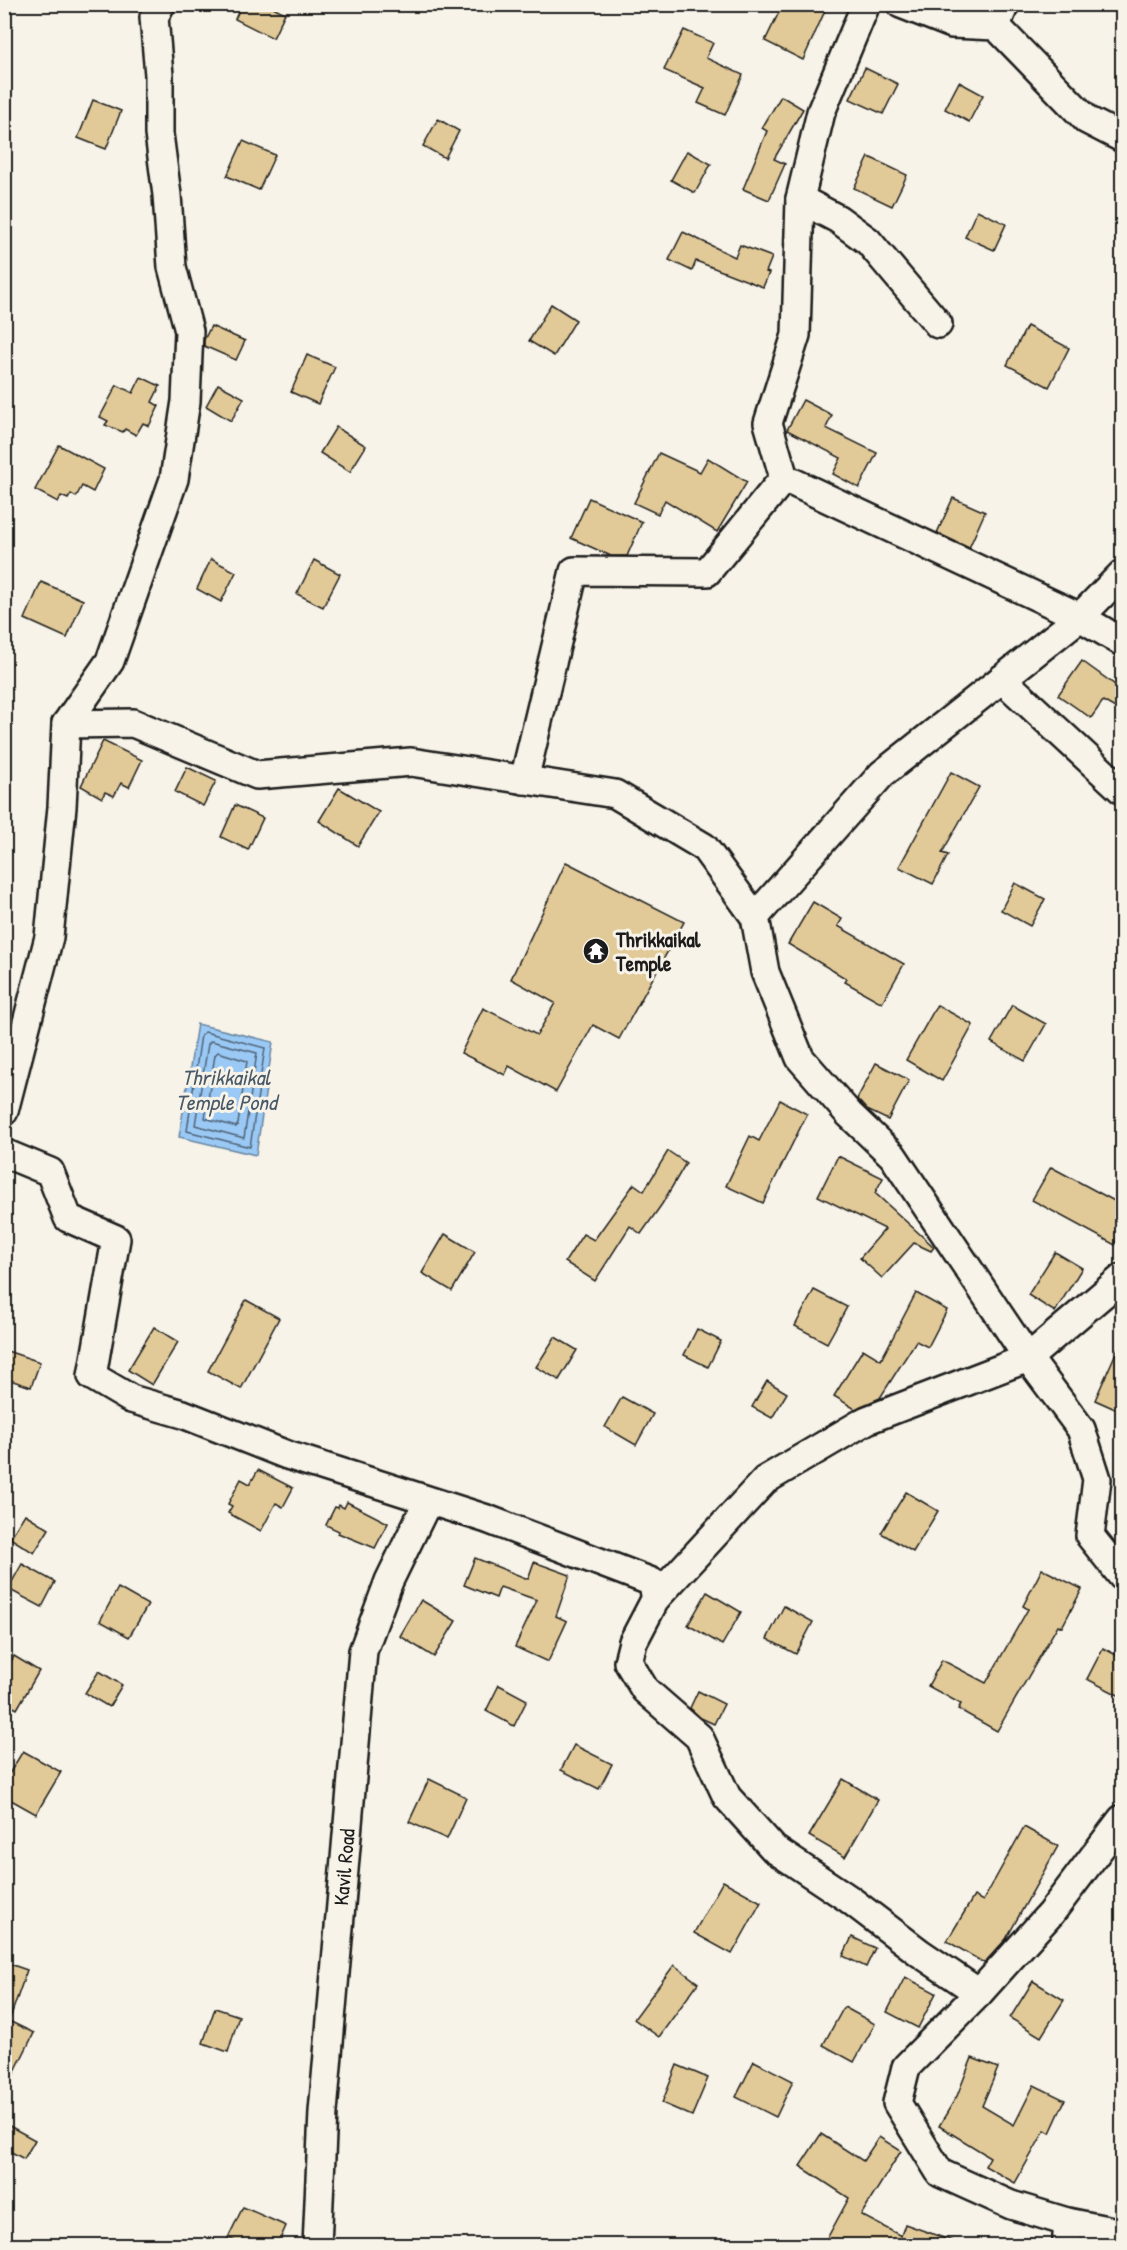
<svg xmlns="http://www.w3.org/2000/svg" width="1127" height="2250" font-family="'Patrick Hand',sans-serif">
<rect width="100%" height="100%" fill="#f7f3e8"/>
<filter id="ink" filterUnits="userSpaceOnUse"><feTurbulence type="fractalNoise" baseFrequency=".0167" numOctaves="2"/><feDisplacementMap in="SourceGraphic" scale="12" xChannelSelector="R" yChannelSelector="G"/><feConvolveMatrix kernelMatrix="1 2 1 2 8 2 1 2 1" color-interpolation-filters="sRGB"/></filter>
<g filter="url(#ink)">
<polygon fill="#9ac9f5" stroke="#68849e" stroke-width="1.5" points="197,1024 273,1042 256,1155 179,1137"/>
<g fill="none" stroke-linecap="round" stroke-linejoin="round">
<g stroke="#4e6173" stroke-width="1.5">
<polygon points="205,1032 265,1048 250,1147 187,1131 201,1035"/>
<polygon points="211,1041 257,1053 244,1138 195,1125 208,1044"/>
<polygon points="218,1052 247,1061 238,1124 236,1127 205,1118 215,1055"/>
</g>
</g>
<g fill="#e2ca98" stroke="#1c1c1c" stroke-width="1.5">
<polygon points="242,4 267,4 285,13 273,38 235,19"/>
<polygon points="783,4 828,4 803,60 765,41"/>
<polygon points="684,30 713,43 706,58 743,75 725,115 698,103 705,88 664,70"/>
<polygon points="865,68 898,84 883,114 850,99"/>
<polygon points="959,82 983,95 969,122 945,109"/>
<polygon points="781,96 803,109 774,159 785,164 769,200 743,189 767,131 762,128"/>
<polygon points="93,100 121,111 106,149 78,138"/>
<polygon points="438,119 459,131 445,158 423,146"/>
<polygon points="243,141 275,155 259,190 227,176"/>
<polygon points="687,151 711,164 695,193 671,180"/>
<polygon points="869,157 907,175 892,206 854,188"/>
<polygon points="977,210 1006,224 994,250 965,237"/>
<polygon points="683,232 735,257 740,245 772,257 766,272 769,273 763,287 696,261 692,271 669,260"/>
<polygon points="551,304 576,320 554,356 529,341"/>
<polygon points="211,326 245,341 236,360 204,346 204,340"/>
<polygon points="1027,326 1069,348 1049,387 1007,365"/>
<polygon points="307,355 335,367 318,404 291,392"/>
<polygon points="141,377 160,386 152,402 159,406 149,426 143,423 136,435 125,429 123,432 105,425 108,421 100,417 117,385 133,393"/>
<polygon points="218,384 244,398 231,421 206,406"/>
<polygon points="803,400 832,415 826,428 877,453 859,488 833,474 841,458 787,430"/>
<polygon points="336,427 366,446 350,472 320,453"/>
<polygon points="59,445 104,469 93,492 82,486 76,497 71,494 68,499 61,496 58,502 35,490"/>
<polygon points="659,453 700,472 708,458 747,482 717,532 665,500 658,514 634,503"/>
<polygon points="589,498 642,522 627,556 611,556 571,538"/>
<polygon points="953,498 985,512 969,548 937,533"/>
<polygon points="211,559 236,572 221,602 197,589"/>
<polygon points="314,560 340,574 323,607 297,594"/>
<polygon points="41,582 83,600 67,638 25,619"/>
<polygon points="1082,661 1122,690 1122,712 1103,701 1091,718 1058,695"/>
<polygon points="103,741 142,760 129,787 121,783 114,796 105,792 102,798 81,786"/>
<polygon points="187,767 216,781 203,806 175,792"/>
<polygon points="951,772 979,787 942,853 948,855 933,884 899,867"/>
<polygon points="339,788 379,812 358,846 319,821"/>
<polygon points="235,805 263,818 248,850 221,837"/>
<polygon points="566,862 684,922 619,1039 593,1025 556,1092 509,1066 505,1075 461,1053 483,1008 537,1035 555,1003 511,979"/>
<polygon points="1015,883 1045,899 1030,926 1001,910"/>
<polygon points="813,902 842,919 838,926 904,964 882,1003 845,982 847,979 788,944"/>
<polygon points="937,1005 973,1025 942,1081 906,1060"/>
<polygon points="1012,1005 1046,1024 1025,1061 991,1042"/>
<polygon points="876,1063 909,1080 888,1120 867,1110 857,1099"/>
<polygon points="780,1100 807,1114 763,1203 726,1186 750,1136 759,1141"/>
<polygon points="668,1151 686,1163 662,1204 641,1234 630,1226 595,1281 565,1262 583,1234 594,1240 634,1184 644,1191"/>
<polygon points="838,1156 883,1178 875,1193 934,1247 931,1251 914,1243 882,1278 860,1258 885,1229 818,1196"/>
<polygon points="1051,1167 1122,1205 1122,1231 1115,1245 1032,1200"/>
<polygon points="445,1234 475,1252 452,1291 422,1273"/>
<polygon points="1055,1252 1082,1268 1055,1312 1028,1295"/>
<polygon points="814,1290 847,1307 827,1343 795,1326"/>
<polygon points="916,1293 947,1310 928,1347 916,1341 880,1398 855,1409 834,1396 863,1349 881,1360"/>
<polygon points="246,1300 279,1318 241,1389 208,1371"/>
<polygon points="154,1327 178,1342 152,1385 128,1370"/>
<polygon points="697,1329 721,1341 708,1367 684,1355"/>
<polygon points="555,1337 577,1350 559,1380 536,1367"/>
<polygon points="1122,1339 1122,1412 1095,1400"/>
<polygon points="4,1350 40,1362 31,1387 4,1378"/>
<polygon points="767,1381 787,1393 772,1418 752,1407"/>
<polygon points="622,1397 653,1414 636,1445 605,1427"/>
<polygon points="258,1470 293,1488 283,1507 276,1503 261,1531 228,1513 232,1506 228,1504 241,1479 250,1484"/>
<polygon points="906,1492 938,1511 913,1552 881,1533"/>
<polygon points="347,1502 388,1523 375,1548 338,1533 339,1531 326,1525 335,1507 338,1508 339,1505 344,1508"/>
<polygon points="25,1514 49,1529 34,1553 10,1538"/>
<polygon points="475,1558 528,1579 534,1562 570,1575 556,1616 567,1621 548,1662 515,1647 537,1600 500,1587 496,1598 464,1585"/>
<polygon points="22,1564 55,1582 42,1607 8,1589"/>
<polygon points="1042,1569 1082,1589 1062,1627 1058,1625 997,1731 958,1709 961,1704 928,1686 942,1660 986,1683 1028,1609 1023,1606"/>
<polygon points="118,1588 148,1605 129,1637 100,1621"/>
<polygon points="707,1592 741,1612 722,1645 688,1625"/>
<polygon points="421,1600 456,1621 434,1657 400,1636"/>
<polygon points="784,1606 813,1622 796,1654 767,1639"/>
<polygon points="1103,1648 1122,1658 1122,1697 1087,1679"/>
<polygon points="14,1656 39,1671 17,1709 4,1702 4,1673"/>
<polygon points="99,1671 122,1685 109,1707 85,1693"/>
<polygon points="499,1685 527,1700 514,1726 486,1711"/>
<polygon points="698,1691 724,1704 714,1724 701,1718 690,1708"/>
<polygon points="574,1745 612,1764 599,1789 561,1770"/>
<polygon points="23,1751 61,1772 36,1814 4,1796 4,1782"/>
<polygon points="429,1779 466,1797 447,1839 409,1822"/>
<polygon points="843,1779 878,1800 845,1857 809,1836"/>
<polygon points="1024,1827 1058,1846 1006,1939 984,1963 947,1941 974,1896 983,1901"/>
<polygon points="723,1881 761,1902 732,1954 694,1933"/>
<polygon points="852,1937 875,1948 866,1967 843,1956"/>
<polygon points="4,1962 27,1970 9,2021 34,2033 4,2093"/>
<polygon points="674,1965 698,1983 659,2037 634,2019"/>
<polygon points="905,1977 936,1993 918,2028 887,2012"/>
<polygon points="1033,1981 1064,2000 1041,2037 1010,2018"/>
<polygon points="844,2007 875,2024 854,2062 823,2045"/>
<polygon points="215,2008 239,2016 228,2052 203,2043"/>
<polygon points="972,2058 998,2068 982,2106 1014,2125 1034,2085 1065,2100 1050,2133 1045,2130 1015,2183 985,2166 990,2157 939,2126 957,2096"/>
<polygon points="754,2061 793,2081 776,2117 736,2097"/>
<polygon points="677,2065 708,2078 692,2116 662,2103"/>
<polygon points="4,2123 35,2140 24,2159 4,2148"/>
<polygon points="821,2134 863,2161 879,2137 901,2151 861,2215 901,2236 905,2224 958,2243 958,2246 823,2246 849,2198 800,2166"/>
<polygon points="243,2207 286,2226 277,2246 246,2246 228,2238"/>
</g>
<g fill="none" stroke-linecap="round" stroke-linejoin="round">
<defs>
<g id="minor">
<polyline points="866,4 821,112 800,199 838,219 868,241 938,324"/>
<polyline points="901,4 952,24 996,26 1005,4"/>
<polyline points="996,26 1087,120 1122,138"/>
<polyline points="784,478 768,423 796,335 800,199"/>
<polyline points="1122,642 1080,617 882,774 755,917 765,972 800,1058 849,1114 893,1156 1028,1358 1081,1429 1097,1479 1090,1536 1122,1576"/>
<polyline points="1002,679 1122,790"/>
<polyline points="66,724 133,723 257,775 411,762 615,794 704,847 755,917"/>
<polyline points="524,780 574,571 707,572 784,478 1080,617 1122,574"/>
<polyline points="4,1111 49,937 62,807 66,724 110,661 174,479 186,401 189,331 172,267 167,195 159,134 159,75 154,17 161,4"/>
<polyline points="4,1153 50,1172 68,1218 116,1239 92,1376 131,1399 183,1414 287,1455 487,1519 652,1582 656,1598"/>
<polyline points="979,1993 1051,1913 1122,1819"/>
<polyline points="1067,2222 1122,2233"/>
<polyline points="317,2246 323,2112 363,1651 389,1581 428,1501"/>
<polyline points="1067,2246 1067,2222 1011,2205 940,2173 897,2103 906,2067 979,1993 920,1953 849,1899 774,1849 727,1797 699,1737 645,1690 628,1662 633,1642 656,1598 765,1480 867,1420 1028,1358 1122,1278"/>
</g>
</defs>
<use href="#minor" stroke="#1c1c1c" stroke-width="32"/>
<use href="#minor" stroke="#f7f3e8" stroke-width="27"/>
</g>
</g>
<defs>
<symbol id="temple-disc" viewBox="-11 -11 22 22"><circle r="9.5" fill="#1c1c1c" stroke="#f7f3e8"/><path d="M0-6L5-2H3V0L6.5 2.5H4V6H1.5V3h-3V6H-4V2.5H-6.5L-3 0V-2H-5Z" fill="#fff"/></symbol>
</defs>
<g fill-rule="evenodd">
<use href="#temple-disc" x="581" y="936" width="30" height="30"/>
</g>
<g text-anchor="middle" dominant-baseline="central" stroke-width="6" stroke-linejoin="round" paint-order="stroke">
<g font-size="21" font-weight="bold" fill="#1c1c1c" stroke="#f7f3e8" text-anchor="start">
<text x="616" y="939">Thrikkaikal<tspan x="616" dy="24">Temple</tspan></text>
</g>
<g font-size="21" fill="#1c1c1c" stroke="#f7f3e8">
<text transform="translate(344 1867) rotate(-85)">Kavil Road</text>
</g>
<g font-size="22" font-style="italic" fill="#485968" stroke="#f7f3e8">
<text x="226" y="1077">Thrikkaikal<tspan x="226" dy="25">Temple Pond</tspan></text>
</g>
</g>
<rect width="1127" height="2250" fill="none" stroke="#f7f3e8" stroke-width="24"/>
<rect x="12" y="12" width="1103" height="2226" fill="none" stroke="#1c1c1c" stroke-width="2" filter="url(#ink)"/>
</svg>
